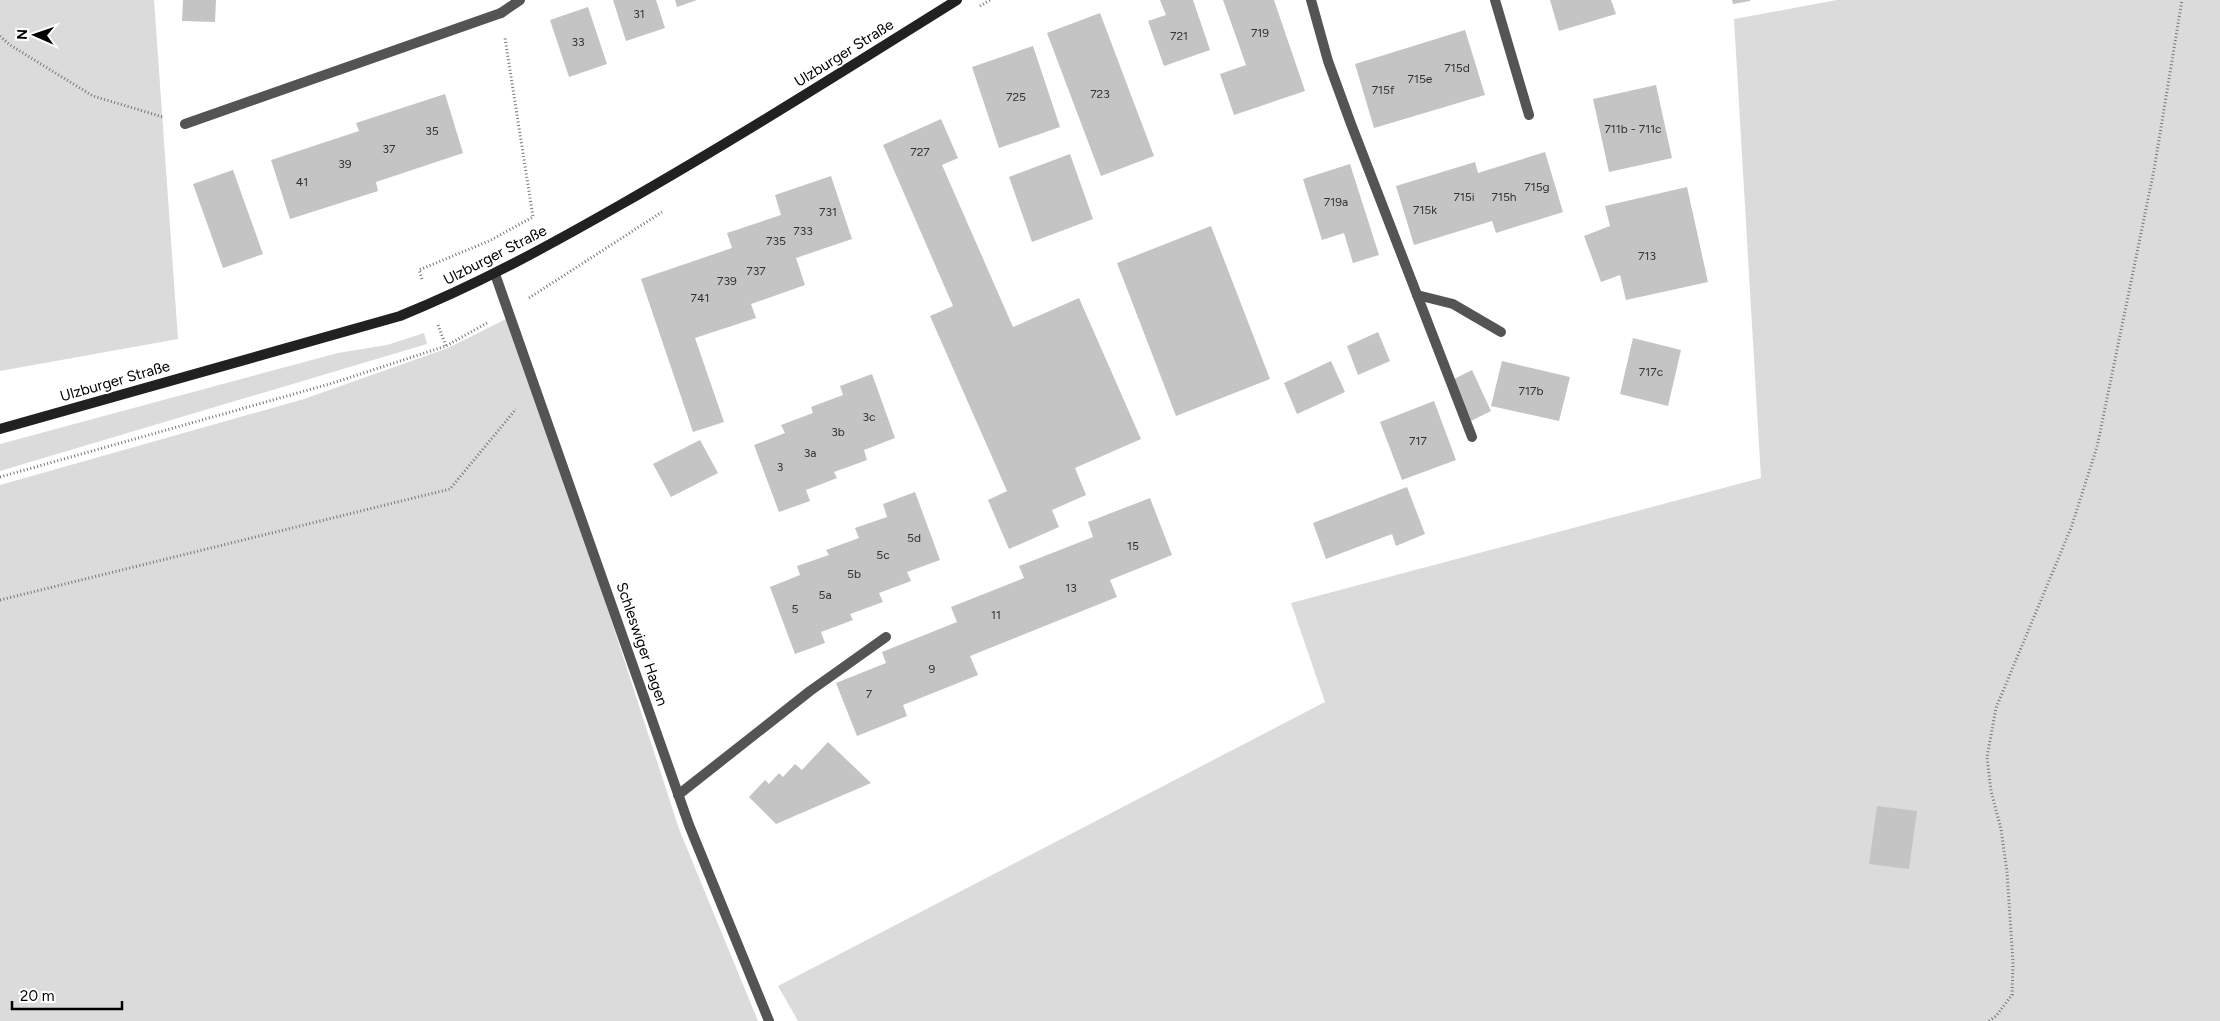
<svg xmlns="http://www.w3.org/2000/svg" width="2220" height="1021" font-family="Figtree,sans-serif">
<rect width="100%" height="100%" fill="#fff"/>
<g fill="#dbdbdb">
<polygon points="0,0 154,0 178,339 0,371"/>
<polygon points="1837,0 2220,0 2220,1021 798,1021 778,986 1325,702 1291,603 1761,478 1734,19"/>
<polygon points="506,319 535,385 679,829 758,1021 0,1021 0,485 304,399 448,348"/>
<polygon points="424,333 427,344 0,471 0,444 338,353 387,345"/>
</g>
<g fill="#c4c4c4">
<polygon points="183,0 216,0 215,22 182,21"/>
<polygon points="613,0 656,0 665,28 626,41"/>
<polygon points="675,0 697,0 677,7"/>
<polygon points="1160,0 1193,0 1210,50 1164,66 1148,21 1166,15"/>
<polygon points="1223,0 1274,0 1305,91 1234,115 1220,74 1246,65"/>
<polygon points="1550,0 1611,0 1616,14 1559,31"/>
<polygon points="1732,0 1750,0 1750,1 1733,4"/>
<polygon points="588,7 607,64 569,77 550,20"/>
<polygon points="1100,13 1154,156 1101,176 1047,33"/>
<polygon points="1465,30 1485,95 1374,128 1355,64"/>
<polygon points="1033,46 1060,127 999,148 972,67"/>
<polygon points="1656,85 1672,158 1609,172 1593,99"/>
<polygon points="445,94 463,153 376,182 378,191 290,219 271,160 359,131 356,123"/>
<polygon points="941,119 958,158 942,165 1013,327 1079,298 1141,439 1075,468 1086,495 1052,510 1059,527 1009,549 988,500 1007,491 930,316 953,306 883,145"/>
<polygon points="1545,152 1563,212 1496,233 1492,221 1414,245 1396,186 1475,162 1478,173"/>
<polygon points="1070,154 1093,219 1032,242 1009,177"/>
<polygon points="1350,164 1379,255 1353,263 1344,233 1322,240 1303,179"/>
<polygon points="233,170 263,254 223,268 193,184"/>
<polygon points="831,176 852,239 796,258 805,285 751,304 756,318 695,338 724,422 693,432 641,279 732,248 727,233 781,215 775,195"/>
<polygon points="1687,187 1708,282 1626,300 1620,275 1601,282 1584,236 1610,226 1605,206"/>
<polygon points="1211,226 1270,379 1176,416 1117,263"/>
<polygon points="1378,332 1390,361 1358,375 1347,346"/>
<polygon points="1633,338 1681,350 1668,406 1620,394"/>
<polygon points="1331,361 1345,392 1297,414 1284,383"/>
<polygon points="1502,361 1570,377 1559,421 1491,406"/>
<polygon points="1472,370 1491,411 1471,421 1452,380"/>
<polygon points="872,374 895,438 864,450 867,460 834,472 837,478 806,490 810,501 779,512 754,445 785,433 781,425 813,413 811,407 843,395 840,386"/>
<polygon points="1434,401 1456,460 1402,480 1380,422"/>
<polygon points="700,440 718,473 671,497 653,464"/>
<polygon points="1407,487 1425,534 1396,546 1392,534 1326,559 1313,523"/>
<polygon points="915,492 940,560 907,572 911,581 879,593 883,602 850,614 853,620 821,632 825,643 795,654 770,587 800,575 797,566 829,555 826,550 859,538 855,528 887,517 883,504"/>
<polygon points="1150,498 1172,555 1110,580 1117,597 970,656 978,675 903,705 907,716 857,736 836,683 886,663 882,652 957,622 951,607 1024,578 1019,566 1093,537 1088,522"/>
<polygon points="828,742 871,783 776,824 749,797 765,780 769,784 779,773 783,777 795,764 802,770"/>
<polygon points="1877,806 1917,811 1909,869 1869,864"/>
</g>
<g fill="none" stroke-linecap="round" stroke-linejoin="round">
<g stroke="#767676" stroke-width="3" stroke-dasharray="1 2.5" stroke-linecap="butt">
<polyline points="980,6 990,0"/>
<polyline points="0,36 10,45 93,96 163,117"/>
<polyline points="422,279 419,270 489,241 533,217 505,38"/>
<polyline points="529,298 662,212"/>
<polyline points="438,325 446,346"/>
<polyline points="0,477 333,383 446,346 487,323"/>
<polyline points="0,600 450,489 516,409"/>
<polyline points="1989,1021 1996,1016 2012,995 2013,963 2007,872 2001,829 1991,791 1987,757 1996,708 2071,528 2097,447 2154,170 2182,0"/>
</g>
<g stroke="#545454" stroke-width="10">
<polyline points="1311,0 1328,61 1351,124 1472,437"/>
<polyline points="1495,0 1529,115"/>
<polyline points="185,124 501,13"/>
<polyline points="1417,295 1453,304 1501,332"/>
<polyline points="678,795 810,691 886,637"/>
</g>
<g stroke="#545454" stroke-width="10">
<polyline points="501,13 520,0"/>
<polyline points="495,274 689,825 769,1021"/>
</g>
<path stroke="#212121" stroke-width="10" d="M0,429L400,316C477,285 548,246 620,205C734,140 845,70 957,0"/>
</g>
<g text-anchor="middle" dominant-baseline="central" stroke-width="4" stroke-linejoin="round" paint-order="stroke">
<g font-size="12" fill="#313131">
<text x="639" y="14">31</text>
<text x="1260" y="33">719</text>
<text x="1179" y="36">721</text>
<text x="578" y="42">33</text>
<text x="1457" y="68">715d</text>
<text x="1420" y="79">715e</text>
<text x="1383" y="90">715f</text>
<text x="1100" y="94">723</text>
<text x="1016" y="97">725</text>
<text x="1633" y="129">711b - 711c</text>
<text x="432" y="131">35</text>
<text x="389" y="149">37</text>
<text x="920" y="152">727</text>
<text x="345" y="164">39</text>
<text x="302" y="182">41</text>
<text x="1537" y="187">715g</text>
<text x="1464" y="197">715i</text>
<text x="1504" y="197">715h</text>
<text x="1336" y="202">719a</text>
<text x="1425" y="210">715k</text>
<text x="828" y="212">731</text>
<text x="803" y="231">733</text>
<text x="776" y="241">735</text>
<text x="1647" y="256">713</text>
<text x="756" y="271">737</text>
<text x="727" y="281">739</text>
<text x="700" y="298">741</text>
<text x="1651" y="372">717c</text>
<text x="1531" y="391">717b</text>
<text x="869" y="417">3c</text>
<text x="838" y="432">3b</text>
<text x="1418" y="441">717</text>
<text x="810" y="453">3a</text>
<text x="780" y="467">3</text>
<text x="914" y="538">5d</text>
<text x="1133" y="546">15</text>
<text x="883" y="555">5c</text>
<text x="854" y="574">5b</text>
<text x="1071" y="588">13</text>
<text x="825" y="595">5a</text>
<text x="795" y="609">5</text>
<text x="996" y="615">11</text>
<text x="932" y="669">9</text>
<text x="869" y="694">7</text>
</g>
<g font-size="15" fill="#000" stroke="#fff">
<text transform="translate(844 53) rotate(-32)">Ulzburger Straße</text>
<text transform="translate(495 255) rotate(-27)">Ulzburger Straße</text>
<text transform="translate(115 381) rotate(-16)">Ulzburger Straße</text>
<text transform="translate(642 644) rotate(71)">Schleswiger Hagen</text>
</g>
</g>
<g transform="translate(35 35) rotate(272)" stroke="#ffffff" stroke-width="4" paint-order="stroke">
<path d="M0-4L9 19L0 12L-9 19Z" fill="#000000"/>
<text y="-8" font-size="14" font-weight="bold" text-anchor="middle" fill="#000000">N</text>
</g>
<path d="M12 1001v8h110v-8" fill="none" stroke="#000000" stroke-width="2.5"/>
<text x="20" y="1001" font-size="15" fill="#000000" stroke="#ffffff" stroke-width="4" paint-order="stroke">20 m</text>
</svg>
